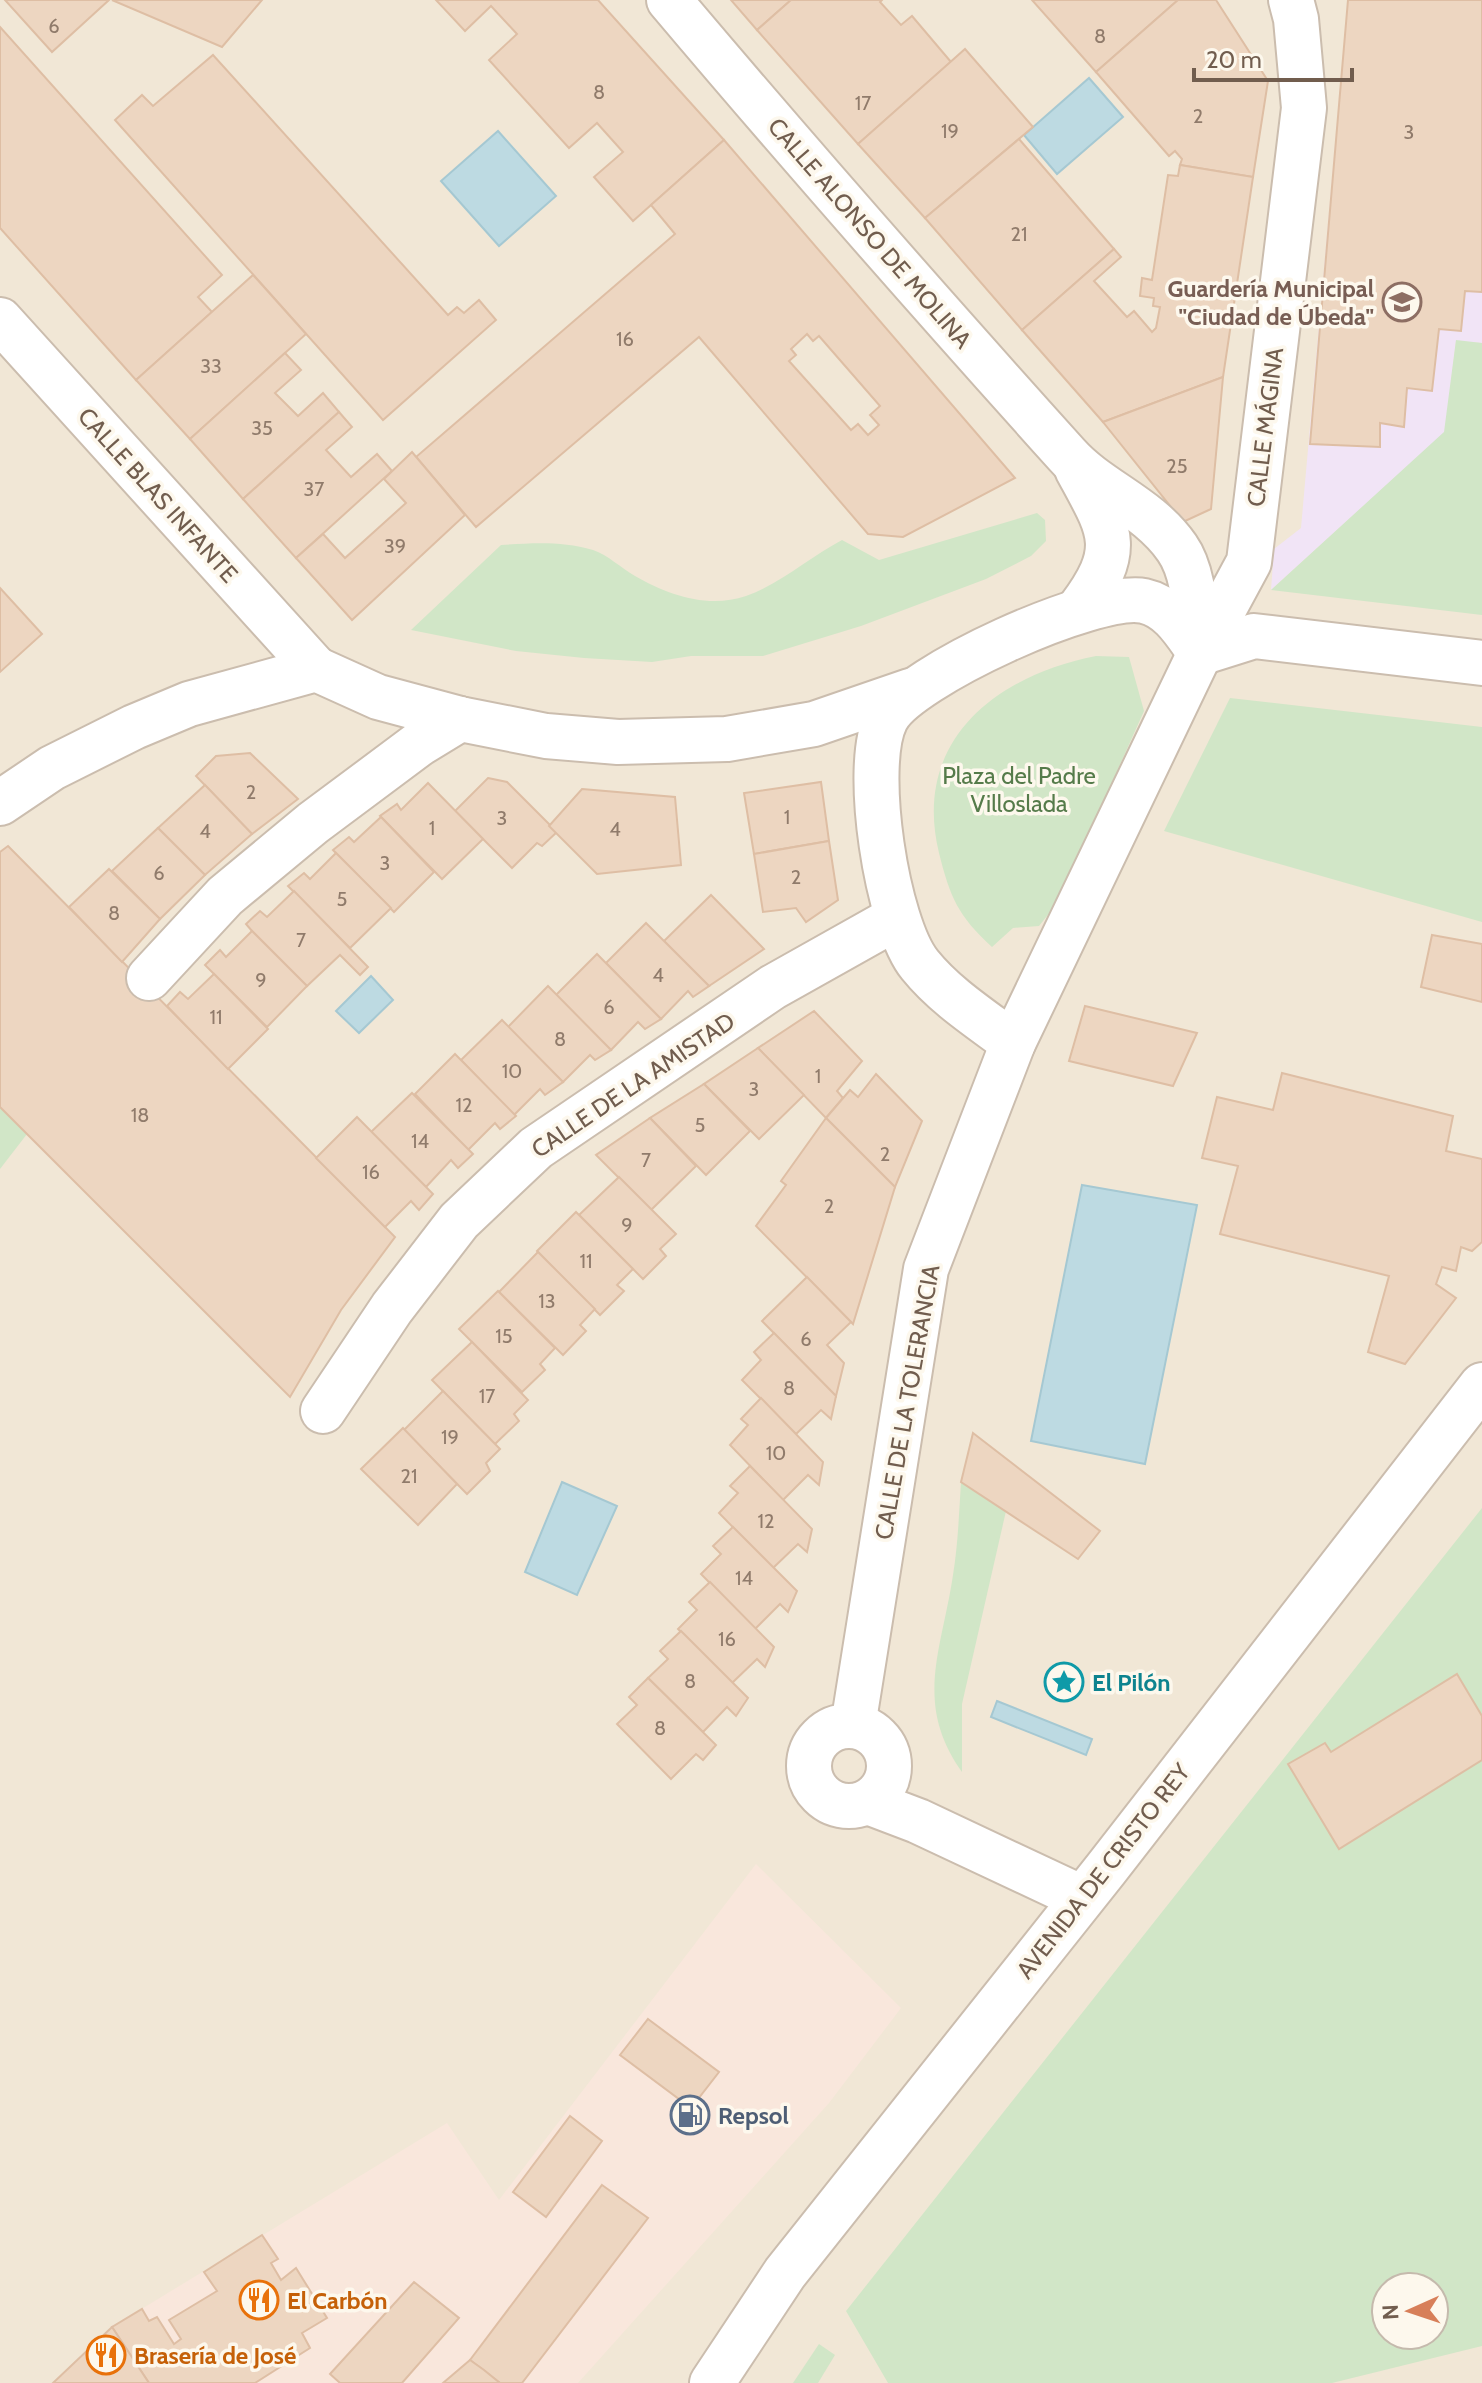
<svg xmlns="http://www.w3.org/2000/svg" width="1482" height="2383" font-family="Cabin,sans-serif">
<rect width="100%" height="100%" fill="#faf4e7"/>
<path fill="#f1e7d6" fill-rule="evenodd" d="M0,0H1482V2383H0ZM1386,2287H1434V2335H1386Z"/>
<polygon fill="#f9e7dc" points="756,1864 901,2008 829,2103 578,2383 149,2383 112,2327 447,2123 499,2200"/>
<polygon fill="#f1e4f6" points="1348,0 1482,0 1482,343 1456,341 1445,432 1271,590 1274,549 1301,528"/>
<g fill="#d1e6c7" fill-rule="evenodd">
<polygon points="1456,340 1482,343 1482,615 1271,590 1444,432"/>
<path d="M1037,513L1045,520L1046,541L1031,556L986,579L861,626L763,656H691L652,662L584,658L516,651L411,630L501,545C533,543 562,541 593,550C608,555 621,568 635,576C668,595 708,609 746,596C780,584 810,557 842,540L879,560Z"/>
<path d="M1096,656L1129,657L1144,711L1059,901L1039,926L1013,928L992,947C958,916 950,897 939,853C912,742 994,676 1096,656Z"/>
<polygon points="1230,698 1482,727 1482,922 1164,831"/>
<polygon points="0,1107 27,1134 0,1169"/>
<path d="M961,1482L1006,1511L962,1704V1772C913,1703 942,1650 953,1575C958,1545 959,1513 961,1482Z"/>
<path d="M1482,1508V2346L1332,2383H888L846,2311ZM1386,2287H1434V2335H1386Z"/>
<polygon points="819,2344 835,2355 818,2383 793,2383"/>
</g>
<g fill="#bddae2" stroke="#a5c8d2" stroke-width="2">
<polygon points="1089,78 1123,117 1057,174 1024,135"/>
<polygon points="498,131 556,196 499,246 441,181"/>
<polygon points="371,976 393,1000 359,1033 336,1011"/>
<polygon points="1082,1185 1197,1205 1145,1464 1031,1441"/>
<polygon points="562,1482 617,1506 577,1595 525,1572"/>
<polygon points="997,1701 1092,1739 1086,1755 991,1717"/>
</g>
<g fill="#edd6c1" stroke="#debea4" stroke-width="2" fill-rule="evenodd">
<polygon points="5,0 109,0 52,52"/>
<polygon points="112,0 262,0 222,47"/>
<polygon points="436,0 598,0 724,140 633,221 594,177 623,152 597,123 569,148 489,60 517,34 491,6 465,31"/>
<polygon points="731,0 791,0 757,30"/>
<polygon points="791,0 882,0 880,2 901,25 912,16 951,62 858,144 757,30"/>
<polygon points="1032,0 1178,0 1096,72"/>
<polygon points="1178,0 1216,0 1268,81 1253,177 1180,165 1182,159 1175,151 1169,156 1096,72"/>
<polygon points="1348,0 1482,0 1482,292 1465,291 1461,331 1439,329 1432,391 1407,388 1404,427 1380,423 1380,447 1310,444"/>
<polygon points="0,27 222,275 198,297 212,312 136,380 0,228"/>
<polygon points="965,49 1033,127 925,218 858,144"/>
<polygon points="213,55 448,315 457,307 464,313 479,300 496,320 383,420 115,120 142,95 153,106"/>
<polygon points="1019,139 1114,249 1022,330 925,218"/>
<path d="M724,140L1015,478L903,537L868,534L699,337L476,527L416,457L675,234L651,205ZM807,334L813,341L819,336L880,406L870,415L879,425L868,435L858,424L851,430L789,361L796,355L791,349Z"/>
<polygon points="1180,165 1253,177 1223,377 1103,422 1022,330 1114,249 1121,257 1094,281 1127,317 1134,311 1152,332 1156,328 1160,307 1153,306 1154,298 1140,296 1142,278 1152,280 1168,175 1178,176"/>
<polygon points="253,275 306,334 190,439 136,380"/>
<polygon points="285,353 301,370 275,393 298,416 323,393 339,412 243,499 190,439"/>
<polygon points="1223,377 1211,509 1183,522 1103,422"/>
<polygon points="339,412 352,427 326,450 351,477 377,454 392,471 296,558 243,499"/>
<polygon points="412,452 465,515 352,620 296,558 323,534 345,558 406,503 384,479"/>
<polygon points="0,588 42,634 0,672"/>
<polygon points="250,753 298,799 252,834 196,776 216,756"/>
<polygon points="488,778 507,782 557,832 542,846 537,843 512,868 455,811"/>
<polygon points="821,782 829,841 754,854 744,793"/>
<polygon points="428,783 483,839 442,879 380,816 397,804 401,810"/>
<polygon points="205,785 252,834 205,875 158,828"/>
<polygon points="582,789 675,797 681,865 597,874 549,826"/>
<polygon points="381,817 434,872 394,912 333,850 349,837 354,842"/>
<polygon points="158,828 205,875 160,919 112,871"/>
<polygon points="829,841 838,900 806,922 796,908 763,912 754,854"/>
<polygon points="8,846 395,1237 341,1310 290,1397 0,1107 0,852"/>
<polygon points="336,853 391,908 350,948 288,886 304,873 310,879"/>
<polygon points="109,869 160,919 122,962 69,907"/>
<polygon points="294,891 368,967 360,975 340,955 307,986 252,931 246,924 260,911 267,917"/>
<polygon points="711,895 764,949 709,986 664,941"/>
<polygon points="646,923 709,986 693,997 688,991 661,1019 606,963"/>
<polygon points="252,931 307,986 267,1027 205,965 220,950 226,957"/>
<polygon points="1432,935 1482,944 1482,1002 1421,987"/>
<polygon points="597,954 661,1019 645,1029 638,1022 611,1050 556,995"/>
<polygon points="214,974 268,1029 228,1069 167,1006 180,992 188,999"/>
<polygon points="548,986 611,1050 595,1060 590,1055 563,1082 508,1027"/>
<polygon points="1085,1006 1197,1033 1173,1086 1069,1061"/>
<polygon points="814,1011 862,1061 837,1091 843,1098 826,1118 758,1048"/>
<polygon points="502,1020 563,1082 545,1095 540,1089 514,1115 461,1060"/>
<polygon points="758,1048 804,1095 759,1139 704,1084"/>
<polygon points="455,1054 516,1116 500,1129 495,1123 468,1150 415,1094"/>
<polygon points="1282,1073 1453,1116 1446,1151 1482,1159 1482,1242 1472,1251 1461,1247 1456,1271 1442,1267 1436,1284 1456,1298 1405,1364 1368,1352 1389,1276 1220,1234 1238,1166 1202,1158 1217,1097 1273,1110"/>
<polygon points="876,1074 922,1121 895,1187 826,1118 850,1090 858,1097"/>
<polygon points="704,1084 750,1131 706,1175 650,1118"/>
<polygon points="412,1093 473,1154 458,1168 451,1160 426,1187 371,1132"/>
<polygon points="357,1117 433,1194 419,1210 411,1201 385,1227 316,1158"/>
<polygon points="650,1118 696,1166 651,1210 596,1155"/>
<polygon points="826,1118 895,1187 853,1324 756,1226 786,1185 781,1181"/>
<polygon points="619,1177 676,1234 660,1249 666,1256 643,1279 579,1215"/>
<polygon points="576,1212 633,1269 617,1285 624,1291 600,1315 537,1251"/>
<polygon points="538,1252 595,1309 580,1325 586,1331 563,1355 499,1292"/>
<polygon points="807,1277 851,1322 827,1345 844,1363 836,1396 762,1321"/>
<polygon points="498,1291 555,1348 540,1364 545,1370 522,1392 459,1329"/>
<polygon points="774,1333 836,1396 831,1419 821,1410 796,1434 742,1380 761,1360 754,1352"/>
<polygon points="472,1342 528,1400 514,1414 519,1421 495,1444 432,1380"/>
<polygon points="443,1391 500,1449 486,1463 490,1471 467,1494 404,1430"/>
<polygon points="761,1398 823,1462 819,1485 808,1475 783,1500 730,1445 748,1425 741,1419"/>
<polygon points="403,1428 457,1484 418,1525 361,1469"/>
<polygon points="973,1433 1100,1531 1078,1559 961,1482"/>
<polygon points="750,1466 812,1529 807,1552 798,1544 773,1568 719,1513 738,1493 730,1486"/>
<polygon points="733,1527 797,1591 788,1612 780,1604 755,1629 701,1574 721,1554 713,1546"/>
<polygon points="710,1582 774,1647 765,1667 757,1659 732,1683 678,1629 697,1610 689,1602"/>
<polygon points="681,1631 748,1698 736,1716 727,1707 703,1732 648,1678 668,1659 660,1651"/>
<polygon points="1457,1674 1482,1716 1482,1760 1339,1849 1288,1764 1325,1743 1331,1752"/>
<polygon points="648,1678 716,1745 703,1760 696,1754 671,1779 617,1724 637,1705 629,1697"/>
<polygon points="648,2019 719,2072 691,2108 620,2055"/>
<polygon points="570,2116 602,2141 546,2217 513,2192"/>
<polygon points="602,2185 648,2218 522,2383 500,2383 470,2360"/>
<polygon points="262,2235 278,2259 271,2263 281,2280 296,2268 327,2318 302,2333 310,2348 255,2383 149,2383 112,2327 142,2309 149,2321 157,2317 174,2344 181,2339 169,2320 217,2291 204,2272"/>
<polygon points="414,2282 459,2318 402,2383 340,2383 330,2374"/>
<polygon points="112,2327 149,2383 53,2383"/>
<polygon points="470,2360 484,2370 500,2383 443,2383"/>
</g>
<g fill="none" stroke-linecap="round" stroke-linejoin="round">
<defs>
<g id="minor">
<path d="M669,0C799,154 932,305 1067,455C1099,491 1148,506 1177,548C1196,575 1195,620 1200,653"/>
<polyline points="0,320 316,669"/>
<path d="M1077,469C1110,530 1125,548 1079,609"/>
<polyline points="1200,653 1254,636 1482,663"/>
<polyline points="0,803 52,768 134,727 189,704 316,669 378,697 460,719 546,736 618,742 727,739 814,724 910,691"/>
<polyline points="149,978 225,896 313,823 419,744 460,719"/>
<path d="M1013,1043C981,1019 945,996 920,965C887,925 862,766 886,719C908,676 1096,591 1144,601C1171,607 1185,632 1200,653"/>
<polyline points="323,1411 392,1308 459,1221 536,1148 773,987 896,918"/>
<circle cx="849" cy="1766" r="40"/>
<polyline points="853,1726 926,1269 1013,1043 1200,653 1249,562 1304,108 1296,19 1291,0"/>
<polyline points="868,1802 918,1821 1082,1898"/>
</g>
<polyline id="tertiary" points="712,2383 785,2273 1106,1869 1482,1385"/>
</defs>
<use href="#minor" stroke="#cbbdae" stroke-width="48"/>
<use href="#tertiary" stroke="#cbbdae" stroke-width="48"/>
<use href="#minor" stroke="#fff" stroke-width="44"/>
<use href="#tertiary" stroke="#fff" stroke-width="44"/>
</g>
<defs>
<symbol id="school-ring" viewBox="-11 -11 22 22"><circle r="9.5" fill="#fdf8ed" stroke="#8d6e63" stroke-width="1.5"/><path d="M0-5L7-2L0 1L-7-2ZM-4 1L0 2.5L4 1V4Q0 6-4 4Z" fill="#8d6e63"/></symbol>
<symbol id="sight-ring" viewBox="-11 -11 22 22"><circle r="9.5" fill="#fdf8ed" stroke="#0f9aa8" stroke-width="1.5"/><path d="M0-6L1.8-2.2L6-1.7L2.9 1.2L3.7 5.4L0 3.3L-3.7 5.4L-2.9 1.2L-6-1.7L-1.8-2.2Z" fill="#0f9aa8"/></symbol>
<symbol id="fuel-ring" viewBox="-11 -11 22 22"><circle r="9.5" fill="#fdf8ed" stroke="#5c6f8a" stroke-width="1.5"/><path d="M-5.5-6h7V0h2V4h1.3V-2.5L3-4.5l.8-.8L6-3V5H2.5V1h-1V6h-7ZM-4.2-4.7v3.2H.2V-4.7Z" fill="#5c6f8a"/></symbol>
<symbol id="restaurant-ring" viewBox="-11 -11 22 22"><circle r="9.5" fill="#fdf8ed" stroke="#e8710a" stroke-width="1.5"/><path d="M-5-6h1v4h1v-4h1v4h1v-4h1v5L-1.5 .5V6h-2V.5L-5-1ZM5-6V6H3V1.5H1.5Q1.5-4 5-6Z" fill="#e8710a"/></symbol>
</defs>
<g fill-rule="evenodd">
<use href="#school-ring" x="1380" y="280" width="44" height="44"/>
<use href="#sight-ring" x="1042" y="1660" width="44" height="44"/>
<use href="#fuel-ring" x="668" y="2093" width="44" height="44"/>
<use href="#restaurant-ring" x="237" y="2278" width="44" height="44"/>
<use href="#restaurant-ring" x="84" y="2333" width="44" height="44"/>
</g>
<g text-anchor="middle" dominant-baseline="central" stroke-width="7" stroke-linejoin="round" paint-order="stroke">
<g font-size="20" fill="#907b6b">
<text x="54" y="26">6</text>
<text x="1100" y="36">8</text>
<text x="599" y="92">8</text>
<text x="863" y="103">17</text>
<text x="1198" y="116">2</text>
<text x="950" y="131">19</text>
<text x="1409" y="132">3</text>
<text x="1019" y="234">21</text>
<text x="625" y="339">16</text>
<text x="211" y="366">33</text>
<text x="262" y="428">35</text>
<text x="1177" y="466">25</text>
<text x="314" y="489">37</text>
<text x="395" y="546">39</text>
<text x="251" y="792">2</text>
<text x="787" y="817">1</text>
<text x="502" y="818">3</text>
<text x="432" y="828">1</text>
<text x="615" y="829">4</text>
<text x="205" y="831">4</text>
<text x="385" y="863">3</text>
<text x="159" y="873">6</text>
<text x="796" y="877">2</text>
<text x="342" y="899">5</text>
<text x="114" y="913">8</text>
<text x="301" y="940">7</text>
<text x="658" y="975">4</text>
<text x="261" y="980">9</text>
<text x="609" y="1007">6</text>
<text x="216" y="1017">11</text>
<text x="560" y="1039">8</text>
<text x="512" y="1071">10</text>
<text x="818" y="1076">1</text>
<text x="754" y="1089">3</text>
<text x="464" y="1105">12</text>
<text x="140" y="1115">18</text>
<text x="700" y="1125">5</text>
<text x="420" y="1141">14</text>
<text x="885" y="1154">2</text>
<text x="646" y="1160">7</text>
<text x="371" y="1172">16</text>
<text x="829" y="1206">2</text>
<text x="627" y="1225">9</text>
<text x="586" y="1261">11</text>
<text x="547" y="1301">13</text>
<text x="504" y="1336">15</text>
<text x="806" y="1339">6</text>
<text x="789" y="1388">8</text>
<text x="487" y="1396">17</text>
<text x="450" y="1437">19</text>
<text x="776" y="1453">10</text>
<text x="409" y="1476">21</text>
<text x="766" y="1521">12</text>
<text x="744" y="1578">14</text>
<text x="727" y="1639">16</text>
<text x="690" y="1681">8</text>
<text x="660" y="1728">8</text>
</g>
<g font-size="24" fill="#715d4e" stroke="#fdf8ed">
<text transform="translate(870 233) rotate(49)">CALLE ALONSO DE MOLINA</text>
<text transform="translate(1265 427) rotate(-83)">CALLE MÁGINA</text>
<text transform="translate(158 495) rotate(48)">CALLE BLAS INFANTE</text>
<text transform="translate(633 1085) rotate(-34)">CALLE DE LA AMISTAD</text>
<text transform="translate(907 1402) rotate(-80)">CALLE DE LA TOLERANCIA</text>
<text transform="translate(1103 1871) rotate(-52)">AVENIDA DE CRISTO REY</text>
</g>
<g font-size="24" font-weight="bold" fill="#785e54" stroke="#fdf8ed" text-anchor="end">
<text x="1374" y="288">Guardería Municipal<tspan x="1374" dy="28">"Ciudad de Úbeda"</tspan></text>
</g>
<g font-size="24" fill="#557b4a" stroke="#fdf8ed">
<text x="1019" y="775">Plaza del Padre<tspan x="1019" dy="28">Villoslada</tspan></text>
</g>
<g font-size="24" font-weight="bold" fill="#0d838f" stroke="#fdf8ed" text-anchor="start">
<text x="1092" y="1682">El Pilón</text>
</g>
<g font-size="24" font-weight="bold" fill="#4e5e75" stroke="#fdf8ed" text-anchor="start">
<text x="718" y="2115">Repsol</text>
</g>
<g font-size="24" font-weight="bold" fill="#c56008" stroke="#fdf8ed" text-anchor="start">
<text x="287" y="2300">El Carbón</text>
<text x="134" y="2355">Brasería de José</text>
</g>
</g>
<g transform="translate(1410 2311) rotate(267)"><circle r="38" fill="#fdf8ed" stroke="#c5baad" stroke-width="2"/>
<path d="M0-6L14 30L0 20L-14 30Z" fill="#d77f59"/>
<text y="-12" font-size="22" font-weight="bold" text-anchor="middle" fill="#715d4e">N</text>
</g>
<path d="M1194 68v12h158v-12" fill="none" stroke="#715d4e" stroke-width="4"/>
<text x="1206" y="68" font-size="24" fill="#715d4e" stroke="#fdf8ed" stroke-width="6" paint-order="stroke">20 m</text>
</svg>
